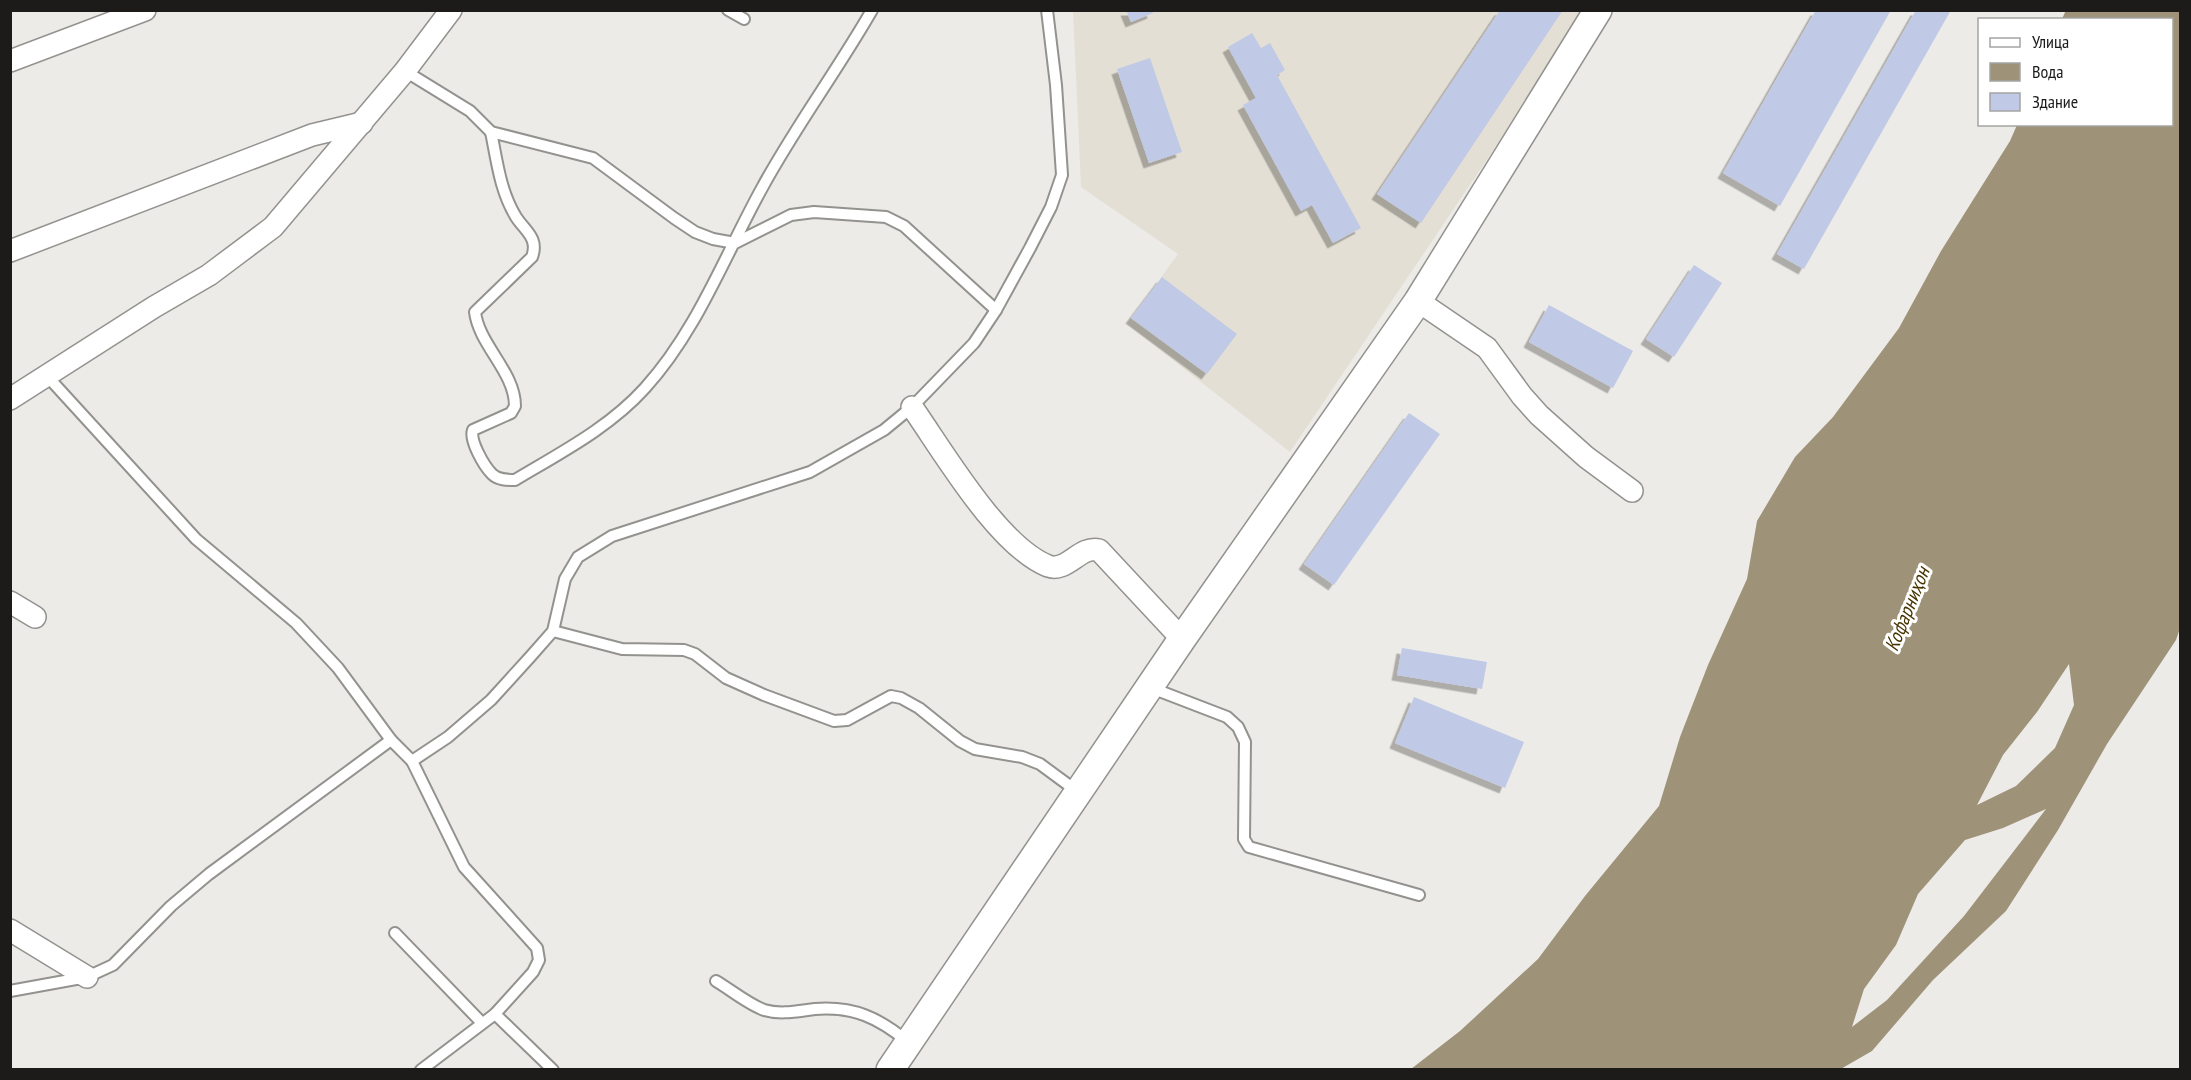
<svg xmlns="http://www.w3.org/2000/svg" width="2191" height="1080" font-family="'PT Sans Narrow',sans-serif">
<defs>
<filter id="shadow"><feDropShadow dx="-5.5" dy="5.5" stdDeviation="0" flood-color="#0004"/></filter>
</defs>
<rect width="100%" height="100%" fill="#ecebe7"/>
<polygon fill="#e4dfd5" points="1073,11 1587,11 1290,452 1127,324 1178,254 1081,187"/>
<path fill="#9e9278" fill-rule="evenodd" d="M2066,10L2180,11V628L2176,640L2107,744L2058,830L2006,911L1933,980L1872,1051L1839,1070L1411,1069L1460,1031L1538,959L1585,896L1659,806L1680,737L1708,665L1747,579L1757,521L1795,457L1833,417L1899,328L1941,251L2010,141L2017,125L2172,124V20L2062,19ZM2069,664L2074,705L2055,748L2016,786L1977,805L2003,755L2037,712ZM2046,809L1964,916L1887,1000L1852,1027L1864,989L1896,945L1918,894L1965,840L2003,828Z"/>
<g fill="#c0cae6" filter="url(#shadow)">
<polygon points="1126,10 1152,10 1153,13 1131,22"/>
<polygon points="1500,10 1563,10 1421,223 1377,194"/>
<polygon points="1816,10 1891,10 1780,206 1723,173"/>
<polygon points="1916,10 1951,10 1804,269 1777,254"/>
<polygon points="1252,33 1261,48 1270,43 1285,70 1277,75 1361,228 1333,243 1312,205 1301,211 1243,105 1256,98 1228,47"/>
<polygon points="1150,58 1182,152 1149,163 1117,69"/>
<polygon points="1694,265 1722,283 1674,357 1646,339"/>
<polygon points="1162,277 1237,334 1207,374 1131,318"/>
<polygon points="1549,305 1633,351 1613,388 1529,342"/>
<polygon points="1409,413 1440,434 1334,585 1304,564"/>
<polygon points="1402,648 1487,662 1482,689 1397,675"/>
<polygon points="1414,697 1524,742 1505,788 1395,743"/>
</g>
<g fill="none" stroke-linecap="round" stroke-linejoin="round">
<defs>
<g id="service">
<polyline points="728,10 744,19"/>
<path d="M872,10C837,71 795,127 762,188C725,255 697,331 645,388C609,428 560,453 515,480C507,480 498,480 492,474C484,466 469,440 473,430L511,413L515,406C515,372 479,345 475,312L532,257C539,238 525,231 516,217C500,191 497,161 491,132L593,158L674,218L695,232L713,239L735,243L791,215L814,212L886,217L904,226L996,310"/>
<polyline points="405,71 470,111 491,132"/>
<polyline points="48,377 196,539 296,623 338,668 391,740 412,761 464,867 537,948 539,960 533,972 495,1014"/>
<polyline points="553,631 622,649 684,650 695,654 726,678 764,695 834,721 847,720 891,696 901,698 919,708 960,741 975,749 1022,757 1040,764 1078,792"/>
<polyline points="1149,687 1227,717 1238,727 1245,742 1244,839 1249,847 1419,895"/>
<polyline points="412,761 448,737 491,700 531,656 553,631 565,579 578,557 612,536 810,472 884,430 912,407 974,343 996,310 1030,248 1051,207 1062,175 1056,85 1047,10"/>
<polyline points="395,933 482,1023"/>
<path d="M716,981C731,990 748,1004 764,1010C781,1015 798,1011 815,1009C854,1006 879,1018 908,1042"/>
<polyline points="10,991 87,977 113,965 171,906 209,874 391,740"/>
<polyline points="421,1070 495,1014 553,1070"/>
</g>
<g id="minor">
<polyline points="10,61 145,10"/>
<polyline points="10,251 312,135 362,123"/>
<polyline points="1418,301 1487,348 1522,396 1539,415 1586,457 1632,491"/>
<polyline points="10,399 154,307 209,275 273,227 405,71 451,10"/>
<path d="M912,407C943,451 998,546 1048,566C1067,573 1080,545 1099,550L1182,639"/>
<polyline points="10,602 35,617"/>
<polyline points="10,930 87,977"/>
</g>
<polyline id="tertiary" points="890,1070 1182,639 1418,301 1598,10"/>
</defs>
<use href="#service" stroke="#93928f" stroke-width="14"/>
<use href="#minor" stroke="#93928f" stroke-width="24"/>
<use href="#tertiary" stroke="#93928f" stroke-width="30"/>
<use href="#service" stroke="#fff" stroke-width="10"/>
<use href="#minor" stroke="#fff" stroke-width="21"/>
<use href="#tertiary" stroke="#fff" stroke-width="27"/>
</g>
<g text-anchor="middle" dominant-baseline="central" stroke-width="6" stroke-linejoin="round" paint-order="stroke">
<g font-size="20" font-style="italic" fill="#453300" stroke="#fff">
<text transform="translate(1907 609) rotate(-68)">Кофарниҳон</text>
</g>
</g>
<rect width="2191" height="1080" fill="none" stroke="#1c1b1a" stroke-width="24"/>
<rect x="1978" y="18" width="195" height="108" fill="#ffffff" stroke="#a4a4a3" stroke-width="1.5"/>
<rect x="1990" y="38" width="30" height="9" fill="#ffffff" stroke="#a4a4a3" stroke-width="1.5"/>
<text x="2032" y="48" font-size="18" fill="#1c1b1a">Улица</text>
<rect x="1990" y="63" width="30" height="18" fill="#9e9278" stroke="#a4a4a3" stroke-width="1.5"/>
<text x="2032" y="78" font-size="18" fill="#1c1b1a">Вода</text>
<rect x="1990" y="93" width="30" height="18" fill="#c0cae6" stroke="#a4a4a3" stroke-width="1.5"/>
<text x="2032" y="108" font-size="18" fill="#1c1b1a">Здание</text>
</svg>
